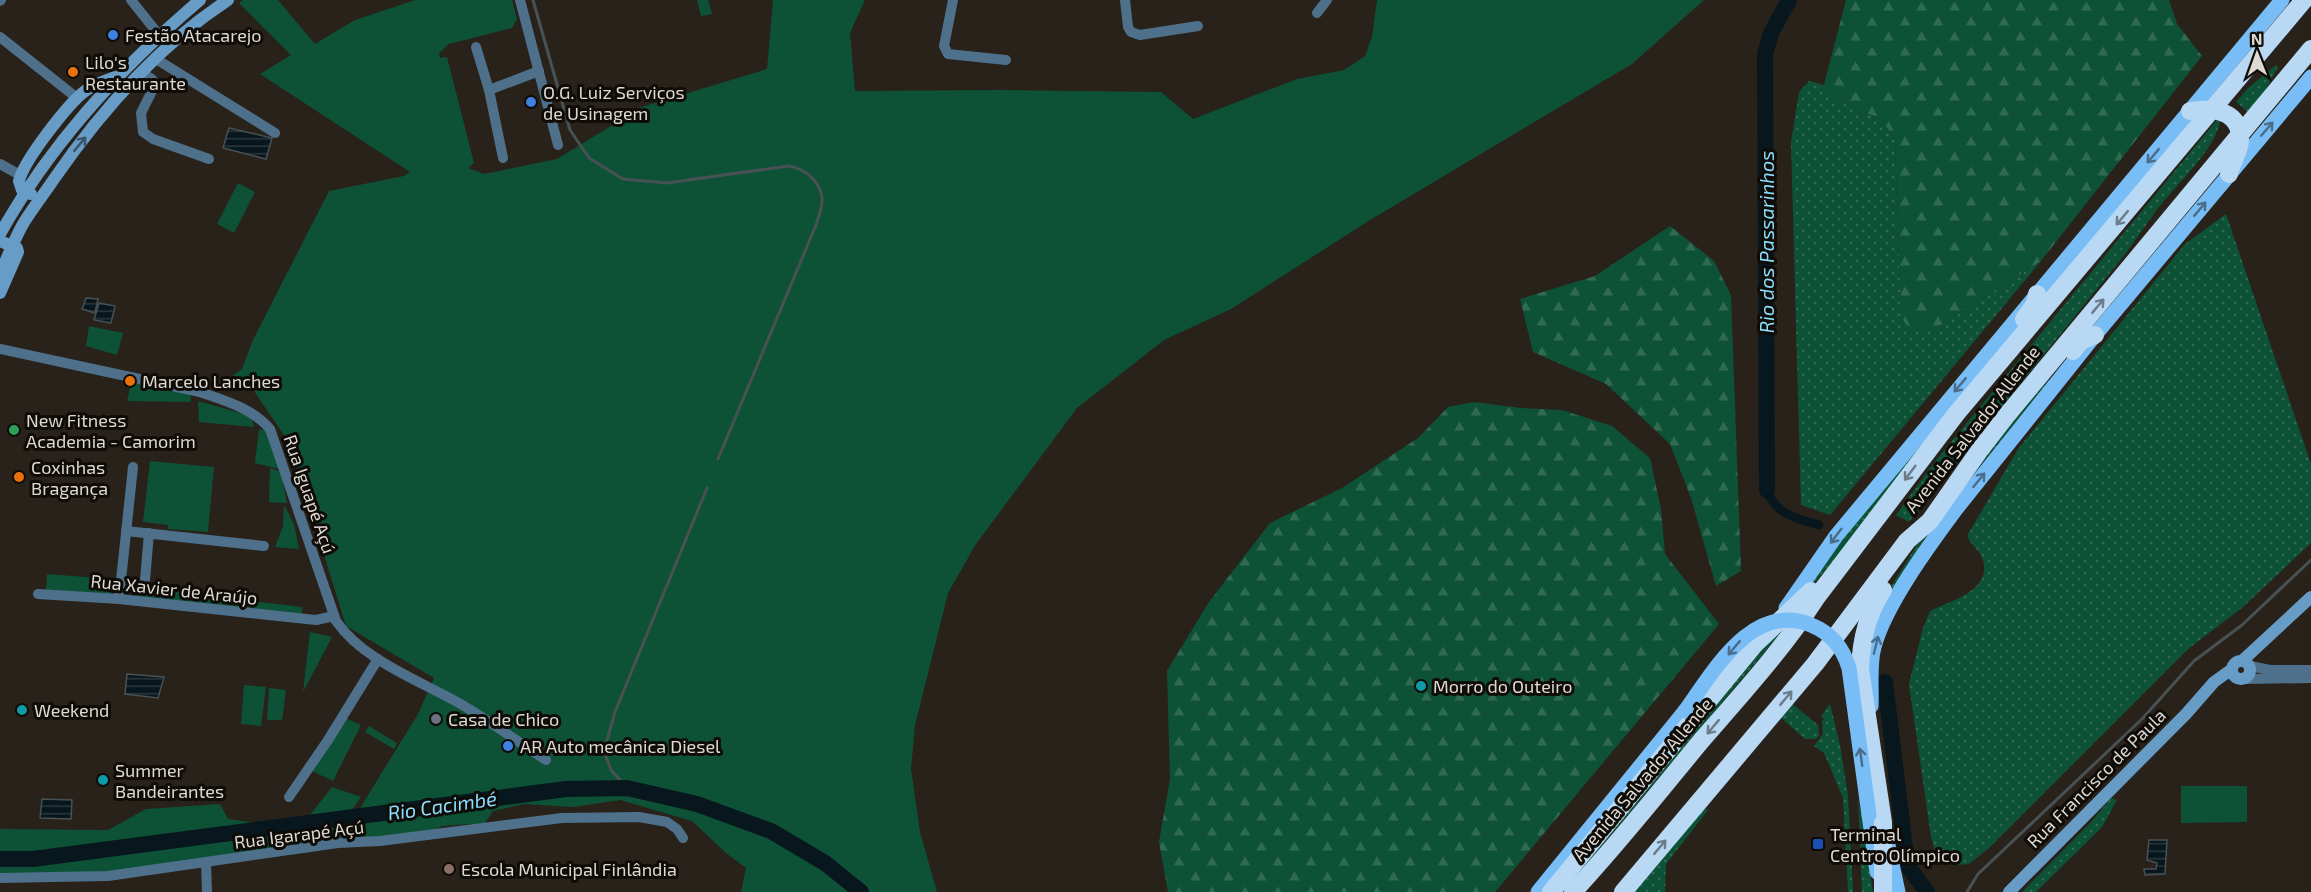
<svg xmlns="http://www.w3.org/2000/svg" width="2311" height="892" font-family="'Exo 2',sans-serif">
<defs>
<pattern id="grass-dots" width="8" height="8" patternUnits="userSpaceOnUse" patternTransform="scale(1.5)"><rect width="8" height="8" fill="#0d5237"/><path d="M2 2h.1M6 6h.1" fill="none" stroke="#306a53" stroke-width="1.8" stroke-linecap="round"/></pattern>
<pattern id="forest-firs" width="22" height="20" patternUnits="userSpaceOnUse" patternTransform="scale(1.5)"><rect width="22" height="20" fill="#0d5237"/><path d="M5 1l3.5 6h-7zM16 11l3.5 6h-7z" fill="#306a53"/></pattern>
<pattern id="water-rules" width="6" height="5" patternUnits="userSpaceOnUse" patternTransform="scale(1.5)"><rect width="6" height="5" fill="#07171d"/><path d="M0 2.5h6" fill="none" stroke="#2b383d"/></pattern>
</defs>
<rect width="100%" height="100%" fill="#28221a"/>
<g fill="url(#grass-dots)">
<polygon points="2276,65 2278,67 2262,96 2249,113 2236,102 2248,88"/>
<polygon points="1809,81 1824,85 1840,101 1882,120 1895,140 1901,316 1934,329 2041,261 1830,515 1801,505 1791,142 1799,92"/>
<path d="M2221,115C2219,148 2175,185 2156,211C2146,225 2136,239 2126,253L1909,522L1896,515L1933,464Z"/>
<path d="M2226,214L2311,464V543L2243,607L2188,649L1989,848L1969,864L1957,865L1944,860L1935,851L1931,837L1909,684L1923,628L1930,611C1950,601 1992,591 1983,560C1980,550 1971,545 1967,536L2018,449L2185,244Z"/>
<polygon points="2048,380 2050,381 1986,459 1925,538 1886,601 1883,599 1922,537 1983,457"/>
<polygon points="1934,428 1858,533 1807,591 1844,533"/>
<polygon points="1789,617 1794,617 1569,885 1563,892 1560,892"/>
<polygon points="1790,702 1818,725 1819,736 1815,739 1805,739 1779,716"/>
<polygon points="1830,704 1840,745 1848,796 1853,892 1848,892 1843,798 1824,753 1814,746 1823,734 1822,721 1824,719 1821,716"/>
<polygon points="1858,797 1873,892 1862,892"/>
<polygon points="2111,798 2117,800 2102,827 2036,892 2022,892 2093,820"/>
<polygon points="1700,804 1708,810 1666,864 1665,892 1630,892"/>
</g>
<g fill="url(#forest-firs)">
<polygon points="1846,0 2169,0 2177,24 2202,56 2041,261 1934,329 1911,332 1901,316 1895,140 1882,120 1840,101 1824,85"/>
<polygon points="1670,226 1714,261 1731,295 1741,571 1716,586 1691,498 1670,444 1606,384 1533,352 1520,299 1595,276"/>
<polygon points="1474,402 1521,408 1562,410 1612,426 1650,458 1661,509 1665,554 1719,624 1495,892 1168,892 1159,842 1170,779 1167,671 1209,602 1270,523 1342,488 1418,438 1448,407"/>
</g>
<g fill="#0d5237">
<polygon points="243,0 278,0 315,44 355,20 415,0 512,0 517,19 512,28 449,44 439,53 440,58 447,57 474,163 468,168 484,174 557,159 642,107 767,69 773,0 865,0 850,33 855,91 1000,90 1161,92 1193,119 1297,79 1344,70 1365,56 1372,37 1377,0 1704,0 1632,64 1370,220 1231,309 1164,340 1077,408 976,544 948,593 915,725 911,769 920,832 937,892 741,892 746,868 726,853 692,821 620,800 573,807 524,804 493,811 483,826 470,824 442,826 429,833 394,837 305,853 96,877 0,874 0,829 108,830 146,809 220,804 228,819 269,825 357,813 418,714 434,678 346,626 290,444 254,391 228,379 242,369 252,342 329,191 404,176 410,172 260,74 291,55 239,3"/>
<polygon points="697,0 708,0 712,14 701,16"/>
<polygon points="238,183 255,192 234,233 217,224"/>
<polygon points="89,326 123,333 117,355 86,346"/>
<polygon points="132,380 190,393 191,402 127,401"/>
<polygon points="198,401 251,416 254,427 199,422"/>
<polygon points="259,429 267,431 279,469 255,463"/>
<polygon points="150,461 214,467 208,532 168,529 168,525 143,522"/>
<polygon points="270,468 281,472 287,503 269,502"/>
<polygon points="284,505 294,524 299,549 275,547 283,526"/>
<polygon points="47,574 111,579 110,596 46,591"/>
<polygon points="138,587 302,607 302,622 134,603"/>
<polygon points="310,632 332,637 303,692"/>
<polygon points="244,685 266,687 261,726 241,724"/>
<polygon points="269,688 286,690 282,720 267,720"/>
<polygon points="343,717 361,725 333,781 312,771"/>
<polygon points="369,726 397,743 394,749 365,732"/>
<polygon points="2181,786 2247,786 2247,822 2181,823"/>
<polygon points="332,787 361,797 352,810 310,815"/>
</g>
<g fill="url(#water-rules)" stroke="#485154" stroke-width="1.5">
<polygon points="229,128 272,138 266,159 223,148"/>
<polygon points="86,298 98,299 95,313 82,309"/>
<polygon points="99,303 115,306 111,323 94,320"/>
<polygon points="127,674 164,677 158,698 125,694"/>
<polygon points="42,799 72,800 71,819 40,818"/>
<polygon points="2149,840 2167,840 2165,874 2145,875 2144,869 2156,869 2157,863 2147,860"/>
</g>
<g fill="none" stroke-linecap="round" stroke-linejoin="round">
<g stroke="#485154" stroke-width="3">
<path d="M533,0L570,130L589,158L623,179L667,183L788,166C804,168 819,180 822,197C823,206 819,216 816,225L718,459"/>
<polyline points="627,788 611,770 604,751 615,712 707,488"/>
<polyline points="1967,892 1978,874 2142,719 2194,661 2242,625 2311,560"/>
</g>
<path stroke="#07171d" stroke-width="9" d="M1767,490C1775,514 1797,519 1819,525"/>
<g stroke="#07171d" stroke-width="16">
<polyline points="1767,490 1765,54 1771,33 1789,0"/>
<polyline points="1885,682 1907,865 1927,892"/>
<polyline points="0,859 33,859 566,789 627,788 697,804 771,831 825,863 861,892"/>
</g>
<g stroke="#4f708b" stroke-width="10">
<polyline points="131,0 159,35"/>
<polyline points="520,0 558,145"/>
<polyline points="953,0 944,46 948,54 1006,60"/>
<polyline points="1125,0 1128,27 1131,32 1140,35 1198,26"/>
<polyline points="0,1 1,0"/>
<polyline points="1317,13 1327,0"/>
<polyline points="0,37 77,98"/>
<polyline points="476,47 489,90 503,158"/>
<polyline points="156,59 275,133"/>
<polyline points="142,73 152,79 155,85 141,113 143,132 153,139 209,159"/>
<polyline points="489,90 539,71"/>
<polyline points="0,164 20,175"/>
<path d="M0,349L200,392C225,401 252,408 270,429L336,621C365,663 427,683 469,709C495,725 520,743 546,760"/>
<polyline points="126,531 264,546"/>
<polyline points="145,580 149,533"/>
<polyline points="38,594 119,599 316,620 334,616"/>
<polyline points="119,599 133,467"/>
<polyline points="2250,666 2270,670 2311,670"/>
<polyline points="2246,679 2311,678"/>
<polyline points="289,797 328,740 378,659"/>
<polyline points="206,862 207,892"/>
<polyline points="0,878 108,876 338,843 380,841 562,818 639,817 667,822 677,829 683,838"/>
</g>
<g stroke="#679cc7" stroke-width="12">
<path d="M31,194L22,190L19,181C24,160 68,104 85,91C94,84 105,81 115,77"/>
<path d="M0,234C51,143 121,67 200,0"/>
<polyline points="0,241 17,248 18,252 0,293"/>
<path d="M0,274C7,258 14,240 23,224C32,209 44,194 54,179C101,111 158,46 228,0"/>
<circle cx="2241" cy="670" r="9"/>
<polyline points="2242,661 2311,597"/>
<polyline points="2009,892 2186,714 2214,682 2232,669"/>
</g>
<g stroke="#78bdf6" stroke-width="15">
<polyline points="1786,608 1836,536 2282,0"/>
<path d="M1871,706C1872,687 1869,665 1874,647C1885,605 1930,544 1956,509L2095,335L2311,77"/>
<polyline points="1869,815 1877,872"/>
<polyline points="1888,845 1898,892"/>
<polyline points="1538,892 1685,711"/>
</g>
<g stroke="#b8d8f3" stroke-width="18">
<path d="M2190,111C2213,107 2242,111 2240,141C2239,153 2231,163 2229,174"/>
<polyline points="2024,319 2035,304 2037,294"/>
<polyline points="2073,351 2081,341 2095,335"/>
<polyline points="1551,892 1755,644 1811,591"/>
<path d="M1573,892C1618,844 1659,792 1701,741C1741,695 1783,649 1816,598L1956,414L2304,0"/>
<polyline points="1623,892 1815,664 1907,541 1930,521 1979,451 2007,415 2311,49"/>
<path d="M1883,892V822L1860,669C1861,640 1867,614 1883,590"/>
</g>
<path stroke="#78bdf6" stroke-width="15" d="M1685,711C1714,671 1752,601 1811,625C1831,633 1843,648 1849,668L1869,815"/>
</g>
<defs><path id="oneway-shaft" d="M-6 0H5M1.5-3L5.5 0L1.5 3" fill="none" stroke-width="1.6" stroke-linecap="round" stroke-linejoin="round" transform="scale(1.5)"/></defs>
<g stroke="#496d8b">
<use href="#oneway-shaft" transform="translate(2267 129) rotate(-49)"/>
<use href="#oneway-shaft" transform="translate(2153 156) rotate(130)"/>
<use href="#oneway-shaft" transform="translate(2200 209) rotate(-50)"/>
<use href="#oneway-shaft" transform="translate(1960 385) rotate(130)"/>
<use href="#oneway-shaft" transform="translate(1979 480) rotate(-51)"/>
<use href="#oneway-shaft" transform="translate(1836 536) rotate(127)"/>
<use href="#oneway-shaft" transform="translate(1876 645) rotate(-76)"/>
<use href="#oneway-shaft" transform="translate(1734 648) rotate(130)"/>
<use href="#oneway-shaft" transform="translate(1861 757) rotate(-98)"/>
</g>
<use stroke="#3b5468" href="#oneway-shaft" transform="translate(80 144) rotate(-50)"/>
<g stroke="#6c7c89">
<use href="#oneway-shaft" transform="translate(2122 218) rotate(130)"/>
<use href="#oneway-shaft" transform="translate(2098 306) rotate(-50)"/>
<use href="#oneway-shaft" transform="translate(1910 473) rotate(127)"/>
<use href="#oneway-shaft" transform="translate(1786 698) rotate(-50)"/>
<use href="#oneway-shaft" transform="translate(1713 727) rotate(130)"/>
<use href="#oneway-shaft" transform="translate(1660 847) rotate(-50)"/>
</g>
<g fill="#3f7fe0" stroke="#0f0c08" stroke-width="2">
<circle cx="113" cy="35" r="6"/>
<circle cx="531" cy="102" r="6"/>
<circle cx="508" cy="746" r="6"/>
</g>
<g fill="#e8710a" stroke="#0f0c08" stroke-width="2">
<circle cx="73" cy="72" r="6"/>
<circle cx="130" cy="381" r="6"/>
<circle cx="19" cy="477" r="6"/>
</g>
<circle fill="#2e9e5b" stroke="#0f0c08" stroke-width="2" cx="14" cy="430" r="6"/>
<g fill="#0f9aa8" stroke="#0f0c08" stroke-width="2">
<circle cx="1421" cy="686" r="6"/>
<circle cx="22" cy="710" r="6"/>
<circle cx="103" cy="780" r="6"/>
</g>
<circle fill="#6b7280" stroke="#0f0c08" stroke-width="2" cx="436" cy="719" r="6"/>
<rect fill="#1a4fb4" stroke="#0f0c08" stroke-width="2" x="1812" y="838" width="12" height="12" rx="3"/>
<circle fill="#8d6e63" stroke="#0f0c08" stroke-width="2" cx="449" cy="869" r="6"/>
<g text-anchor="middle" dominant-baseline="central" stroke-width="6" stroke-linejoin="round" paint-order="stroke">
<g font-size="18" fill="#ded9d4" stroke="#0f0c08" text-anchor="start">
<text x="125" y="35">Festão Atacarejo</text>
<text x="85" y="62">Lilo's<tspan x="85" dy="21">Restaurante</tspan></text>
<text x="543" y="92">O.G. Luiz Serviços<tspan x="543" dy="21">de Usinagem</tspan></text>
<text x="142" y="381">Marcelo Lanches</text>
<text x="26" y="420">New Fitness<tspan x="26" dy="21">Academia - Camorim</tspan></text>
<text x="31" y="467">Coxinhas<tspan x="31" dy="21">Bragança</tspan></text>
<text x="1433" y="686">Morro do Outeiro</text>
<text x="34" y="710">Weekend</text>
<text x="448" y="719">Casa de Chico</text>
<text x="520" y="746">AR Auto mecânica Diesel</text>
<text x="115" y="770">Summer<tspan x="115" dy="21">Bandeirantes</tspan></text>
<text x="1830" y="834">Terminal<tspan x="1830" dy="21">Centro Olímpico</tspan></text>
<text x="461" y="869">Escola Municipal Finlândia</text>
</g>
<g font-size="18" fill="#ded9d4" stroke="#0f0c08">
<text transform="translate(1972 429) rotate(-52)">Avenida Salvador Allende</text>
<text transform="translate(310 494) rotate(71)">Rua Iguapé Açú</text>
<text transform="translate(174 589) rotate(6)">Rua Xavier de Araújo</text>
<text transform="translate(2096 778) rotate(-45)">Rua Francisco de Paula</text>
<text transform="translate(1642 779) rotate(-50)">Avenida Salvador Allende</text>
<text transform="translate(299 834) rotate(-7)">Rua Igarapé Açú</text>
</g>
<g font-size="20" font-style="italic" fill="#89ddfe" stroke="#0f0c08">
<text transform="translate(1766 242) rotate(-90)">Rio dos Passarinhos</text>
<text transform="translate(442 805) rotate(-8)">Rio Cacimbé</text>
</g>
</g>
<g transform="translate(2257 54) rotate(359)" stroke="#0f0c08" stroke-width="4.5" paint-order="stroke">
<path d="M0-4.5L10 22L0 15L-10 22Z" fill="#ded9d4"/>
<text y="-9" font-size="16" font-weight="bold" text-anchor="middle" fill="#ded9d4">N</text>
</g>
</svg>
